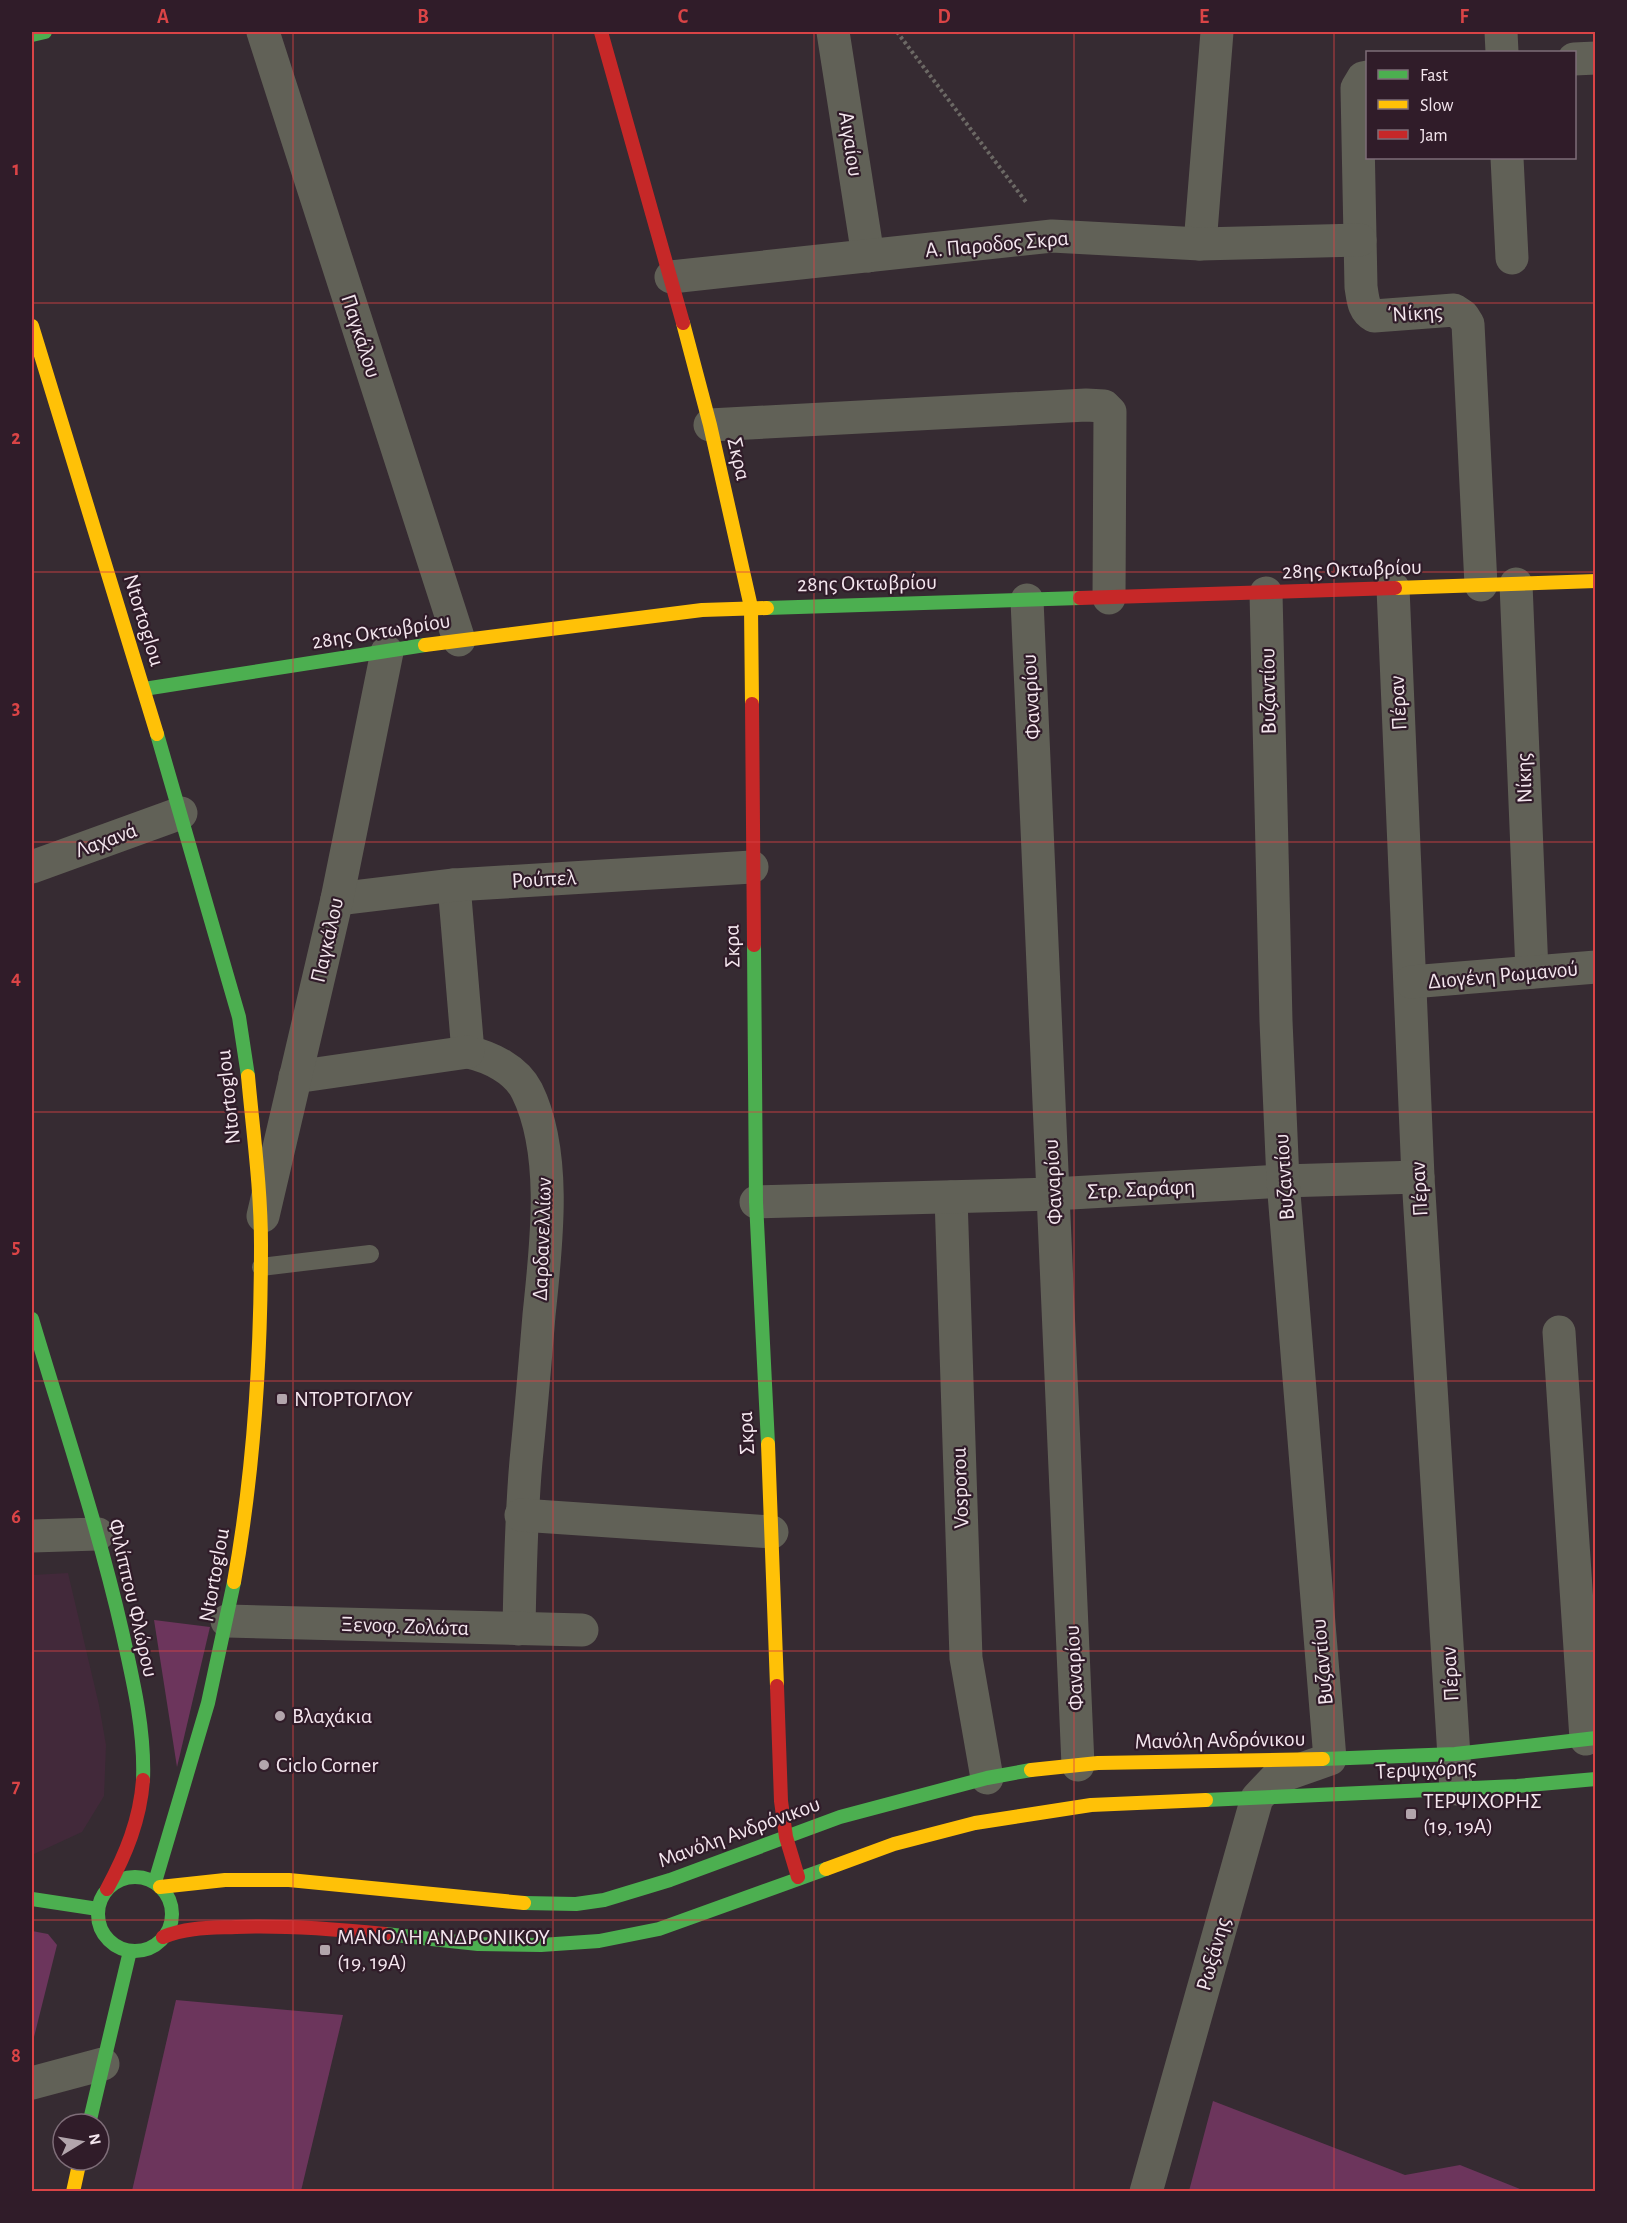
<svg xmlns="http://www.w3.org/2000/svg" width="1627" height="2223" font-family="'Alegreya Sans',sans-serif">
<rect width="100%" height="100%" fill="#362b32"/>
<polygon fill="#42293a" points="68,1573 99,1705 106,1745 104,1796 82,1832 32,1855 32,1575"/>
<g fill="#6c355c">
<polygon points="154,1620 210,1627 177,1767"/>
<polygon points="32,1931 48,1934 57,1945 32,2045"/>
<polygon points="176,2000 343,2015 301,2191 132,2191"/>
<polygon points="1213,2101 1405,2175 1460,2165 1525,2191 1189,2191"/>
</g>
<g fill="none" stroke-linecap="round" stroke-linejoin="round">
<polyline stroke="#6c6965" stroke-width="4" stroke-dasharray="3 3" stroke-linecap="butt" points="897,32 1026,202"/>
<polyline stroke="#616157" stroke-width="18" points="261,1267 370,1254"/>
<g stroke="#616157" stroke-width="33">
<polyline points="263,32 459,640"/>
<polyline points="833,32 868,256"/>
<polyline points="1501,32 1502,52"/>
<polyline points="1574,59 1596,58"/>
<path d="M1368,77L1363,78L1357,88L1361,287C1363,299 1363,310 1374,316L1454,310L1463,316L1468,324L1481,585"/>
<polyline points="1507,158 1512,258"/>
<polyline points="1200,244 1217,32"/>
<polyline points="671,277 1052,236 1200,244 1360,240"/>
<polyline points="710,425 1086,405 1104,406 1110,412 1109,598"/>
<polyline points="1516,584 1532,972"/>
<polyline points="1393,588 1418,1177 1456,1789"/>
<polyline points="1027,600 1078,1765"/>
<polyline points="32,867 181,813"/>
<path d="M454,885L468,1052C490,1057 516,1069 527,1091C558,1154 546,1247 539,1315C535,1364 531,1412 526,1461C521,1517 520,1573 519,1629"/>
<polyline points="337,899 454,885 752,867"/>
<polyline points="1411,982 1596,967"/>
<polyline points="295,1077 468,1052"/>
<polyline points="951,1197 966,1658 987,1778"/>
<polyline points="756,1202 1053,1194 1283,1181 1418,1177"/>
<polyline points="263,1216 337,899 387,652"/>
<polyline points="1559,1332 1586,1739"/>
<polyline points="521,1515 772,1532"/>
<polyline points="32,1536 98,1534"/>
<polyline points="227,1621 582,1630"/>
<polyline points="32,2083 103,2064"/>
<polyline points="1146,2192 1257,1798 1276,1778 1330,1759 1283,1181 1276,1021 1266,593"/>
</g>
<g stroke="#4caf50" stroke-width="14">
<polyline points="32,35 45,32"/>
<polyline points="767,608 1080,598"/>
<polyline points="144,689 425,645"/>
<polyline points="157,734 239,1017 248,1076"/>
<polyline points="754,945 756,1202 768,1444"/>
<path d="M32,1319C63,1423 98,1526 122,1631C133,1680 145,1730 143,1780"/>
<polyline points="1323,1759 1455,1754 1596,1738"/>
<polyline points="1206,1800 1517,1786 1596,1779"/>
<circle cx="135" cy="1914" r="37"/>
<polyline points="155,1882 208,1703 234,1582"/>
<polyline points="32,1899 98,1909"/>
<polyline points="524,1903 576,1904 604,1900 670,1880 840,1817 987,1778 1031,1770"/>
<polyline points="385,1934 478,1944 541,1945 599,1941 659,1929 826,1869"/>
<polyline points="89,2124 130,1951"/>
</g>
<g stroke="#ffc107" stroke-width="14">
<polyline points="683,323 710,425 751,607 752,704"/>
<polyline points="32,326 157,734"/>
<polyline points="1395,588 1596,581"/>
<polyline points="425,645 702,610 767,608"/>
<polyline points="768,1444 777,1686"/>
<path d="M234,1582C254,1471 261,1357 261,1245C261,1188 253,1132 248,1076"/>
<polyline points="1031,1770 1098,1763 1323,1759"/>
<polyline points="826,1869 894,1844 975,1823 1091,1805 1206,1800"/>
<polyline points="160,1887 225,1880 289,1880 524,1903"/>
<polyline points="73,2192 80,2160"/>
</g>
<g stroke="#c62828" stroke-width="14">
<polyline points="601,32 683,323"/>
<polyline points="1080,598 1395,588"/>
<polyline points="752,704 754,945"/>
<polyline points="777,1686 781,1801 786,1837 798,1877"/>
<path d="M107,1889C126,1854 140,1820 143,1780"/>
<path d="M163,1937C187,1927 211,1928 236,1927C286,1925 335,1929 385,1934"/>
</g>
</g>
<path fill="none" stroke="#da4446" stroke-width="1.5" stroke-opacity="0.55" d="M293,32V2192M553,32V2192M814,32V2192M1074,32V2192M1334,32V2192M32,303H1596M32,572H1596M32,842H1596M32,1112H1596M32,1381H1596M32,1651H1596M32,1920H1596"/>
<g fill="#b2a5ac" stroke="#301c29" stroke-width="2">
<rect x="276" y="1393" width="12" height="12" rx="3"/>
<circle cx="280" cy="1716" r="6"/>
<circle cx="264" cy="1765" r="6"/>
<rect x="1405" y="1808" width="12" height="12" rx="3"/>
<rect x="319" y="1944" width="12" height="12" rx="3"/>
</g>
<g text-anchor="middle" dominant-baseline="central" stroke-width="4.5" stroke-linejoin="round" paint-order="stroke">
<g font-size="22" fill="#f4e6ee" stroke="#301c29">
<text transform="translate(851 144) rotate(81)">Αιγαίου</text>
<text transform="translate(997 244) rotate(-5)">Α. Παροδος Σκρα</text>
<text transform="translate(1415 313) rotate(-4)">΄Νίκης</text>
<text transform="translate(361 336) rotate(72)">Παγκάλου</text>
<text transform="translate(739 459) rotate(77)">Σκρα</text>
<text transform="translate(1352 569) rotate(-2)">28ης Οκτωβρίου</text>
<text transform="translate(867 583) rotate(-1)">28ης Οκτωβρίου</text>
<text transform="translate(144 620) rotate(73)">Ntortoglou</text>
<text transform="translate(381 631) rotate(-9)">28ης Οκτωβρίου</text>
<text transform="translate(1268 691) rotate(-91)">Βυζαντίου</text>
<text transform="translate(1031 697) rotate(-93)">Φαναρίου</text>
<text transform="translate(1398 703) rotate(-93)">Πέραν</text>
<text transform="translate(1524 778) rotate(-92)">Νίκης</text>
<text transform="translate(106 840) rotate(-20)">Λαχανά</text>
<text transform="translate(544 879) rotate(-3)">Ρούπελ</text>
<text transform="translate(327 940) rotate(-77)">Παγκάλου</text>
<text transform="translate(732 946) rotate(-91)">Σκρα</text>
<text transform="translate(1503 975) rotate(-5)">Διογένη Ρωμανού</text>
<text transform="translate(228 1097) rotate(-96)">Ntortoglou</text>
<text transform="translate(1284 1177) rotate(-94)">Βυζαντίου</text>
<text transform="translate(1053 1182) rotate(-93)">Φαναρίου</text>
<text transform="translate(1141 1189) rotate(-3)">Στρ. Σαράφη</text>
<text transform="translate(1419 1189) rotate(-93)">Πέραν</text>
<text transform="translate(542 1239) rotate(-88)">Δαρδανελλίων</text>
<text transform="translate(746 1433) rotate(-93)">Σκρα</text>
<text transform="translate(960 1488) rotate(-92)">Vosporou</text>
<text transform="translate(214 1575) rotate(-80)">Ntortoglou</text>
<text transform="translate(133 1598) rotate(77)">Φιλίππου Φλώρου</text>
<text transform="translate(405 1626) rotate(2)">Ξενοφ. Ζολώτα</text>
<text transform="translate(1322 1662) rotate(-95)">Βυζαντίου</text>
<text transform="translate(1074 1668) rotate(-93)">Φαναρίου</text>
<text transform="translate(1450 1674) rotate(-93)">Πέραν</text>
<text transform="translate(1220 1740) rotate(-1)">Μανόλη Ανδρόνικου</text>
<text transform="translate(1426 1769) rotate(-3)">Τερψιχόρης</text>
<text transform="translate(739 1832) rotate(-20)">Μανόλη Ανδρόνικου</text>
<text transform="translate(1213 1954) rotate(-74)">Ρωξάνης</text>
</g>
<g font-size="22" fill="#f4e6ee" stroke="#301c29" text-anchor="start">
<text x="294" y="1399">ΝΤΟΡΤΟΓΛΟΥ</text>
<text x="292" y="1716">Βλαχάκια</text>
<text x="276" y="1765">Ciclo Corner</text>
<text x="1423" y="1801">ΤΕΡΨΙΧΟΡΗΣ<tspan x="1423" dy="25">(19, 19Α)</tspan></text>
<text x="337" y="1937">ΜΑΝΟΛΗ ΑΝΔΡΟΝΙΚΟΥ<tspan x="337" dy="25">(19, 19Α)</tspan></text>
</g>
</g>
<rect width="1627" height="2223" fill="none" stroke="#301c29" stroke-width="66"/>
<rect x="1366" y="51" width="210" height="108" fill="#301c29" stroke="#7e6d78" stroke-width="1.5"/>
<rect x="1378" y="70" width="30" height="9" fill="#4caf50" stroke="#7e6d78" stroke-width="1.5"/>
<text x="1420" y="81" font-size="18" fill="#f4e6ee">Fast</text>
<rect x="1378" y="100" width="30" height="9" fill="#ffc107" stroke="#7e6d78" stroke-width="1.5"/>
<text x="1420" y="111" font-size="18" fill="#f4e6ee">Slow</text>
<rect x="1378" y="130" width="30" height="9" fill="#c62828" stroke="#7e6d78" stroke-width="1.5"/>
<text x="1420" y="141" font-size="18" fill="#f4e6ee">Jam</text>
<g transform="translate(81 2142) rotate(79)"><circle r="28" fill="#301c29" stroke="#7e6d78" stroke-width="1.5"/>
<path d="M0-4.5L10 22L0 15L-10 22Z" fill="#b2a5ac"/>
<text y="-9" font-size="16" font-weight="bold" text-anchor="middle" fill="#f4e6ee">N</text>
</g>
<rect x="33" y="33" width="1561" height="2157" fill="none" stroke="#da4446" stroke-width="2"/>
<g font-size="20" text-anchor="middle" font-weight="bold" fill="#da4446">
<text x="163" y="23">A</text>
<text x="423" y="23">B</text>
<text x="683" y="23">C</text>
<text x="944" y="23">D</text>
<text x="1204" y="23">E</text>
<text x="1464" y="23">F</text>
<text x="16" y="175">1</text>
<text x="16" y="444">2</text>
<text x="16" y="714">3</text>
<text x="16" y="984">4</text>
<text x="16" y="1253">5</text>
<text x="16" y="1523">6</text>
<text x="16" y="1792">7</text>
<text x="16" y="2062">8</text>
</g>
</svg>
